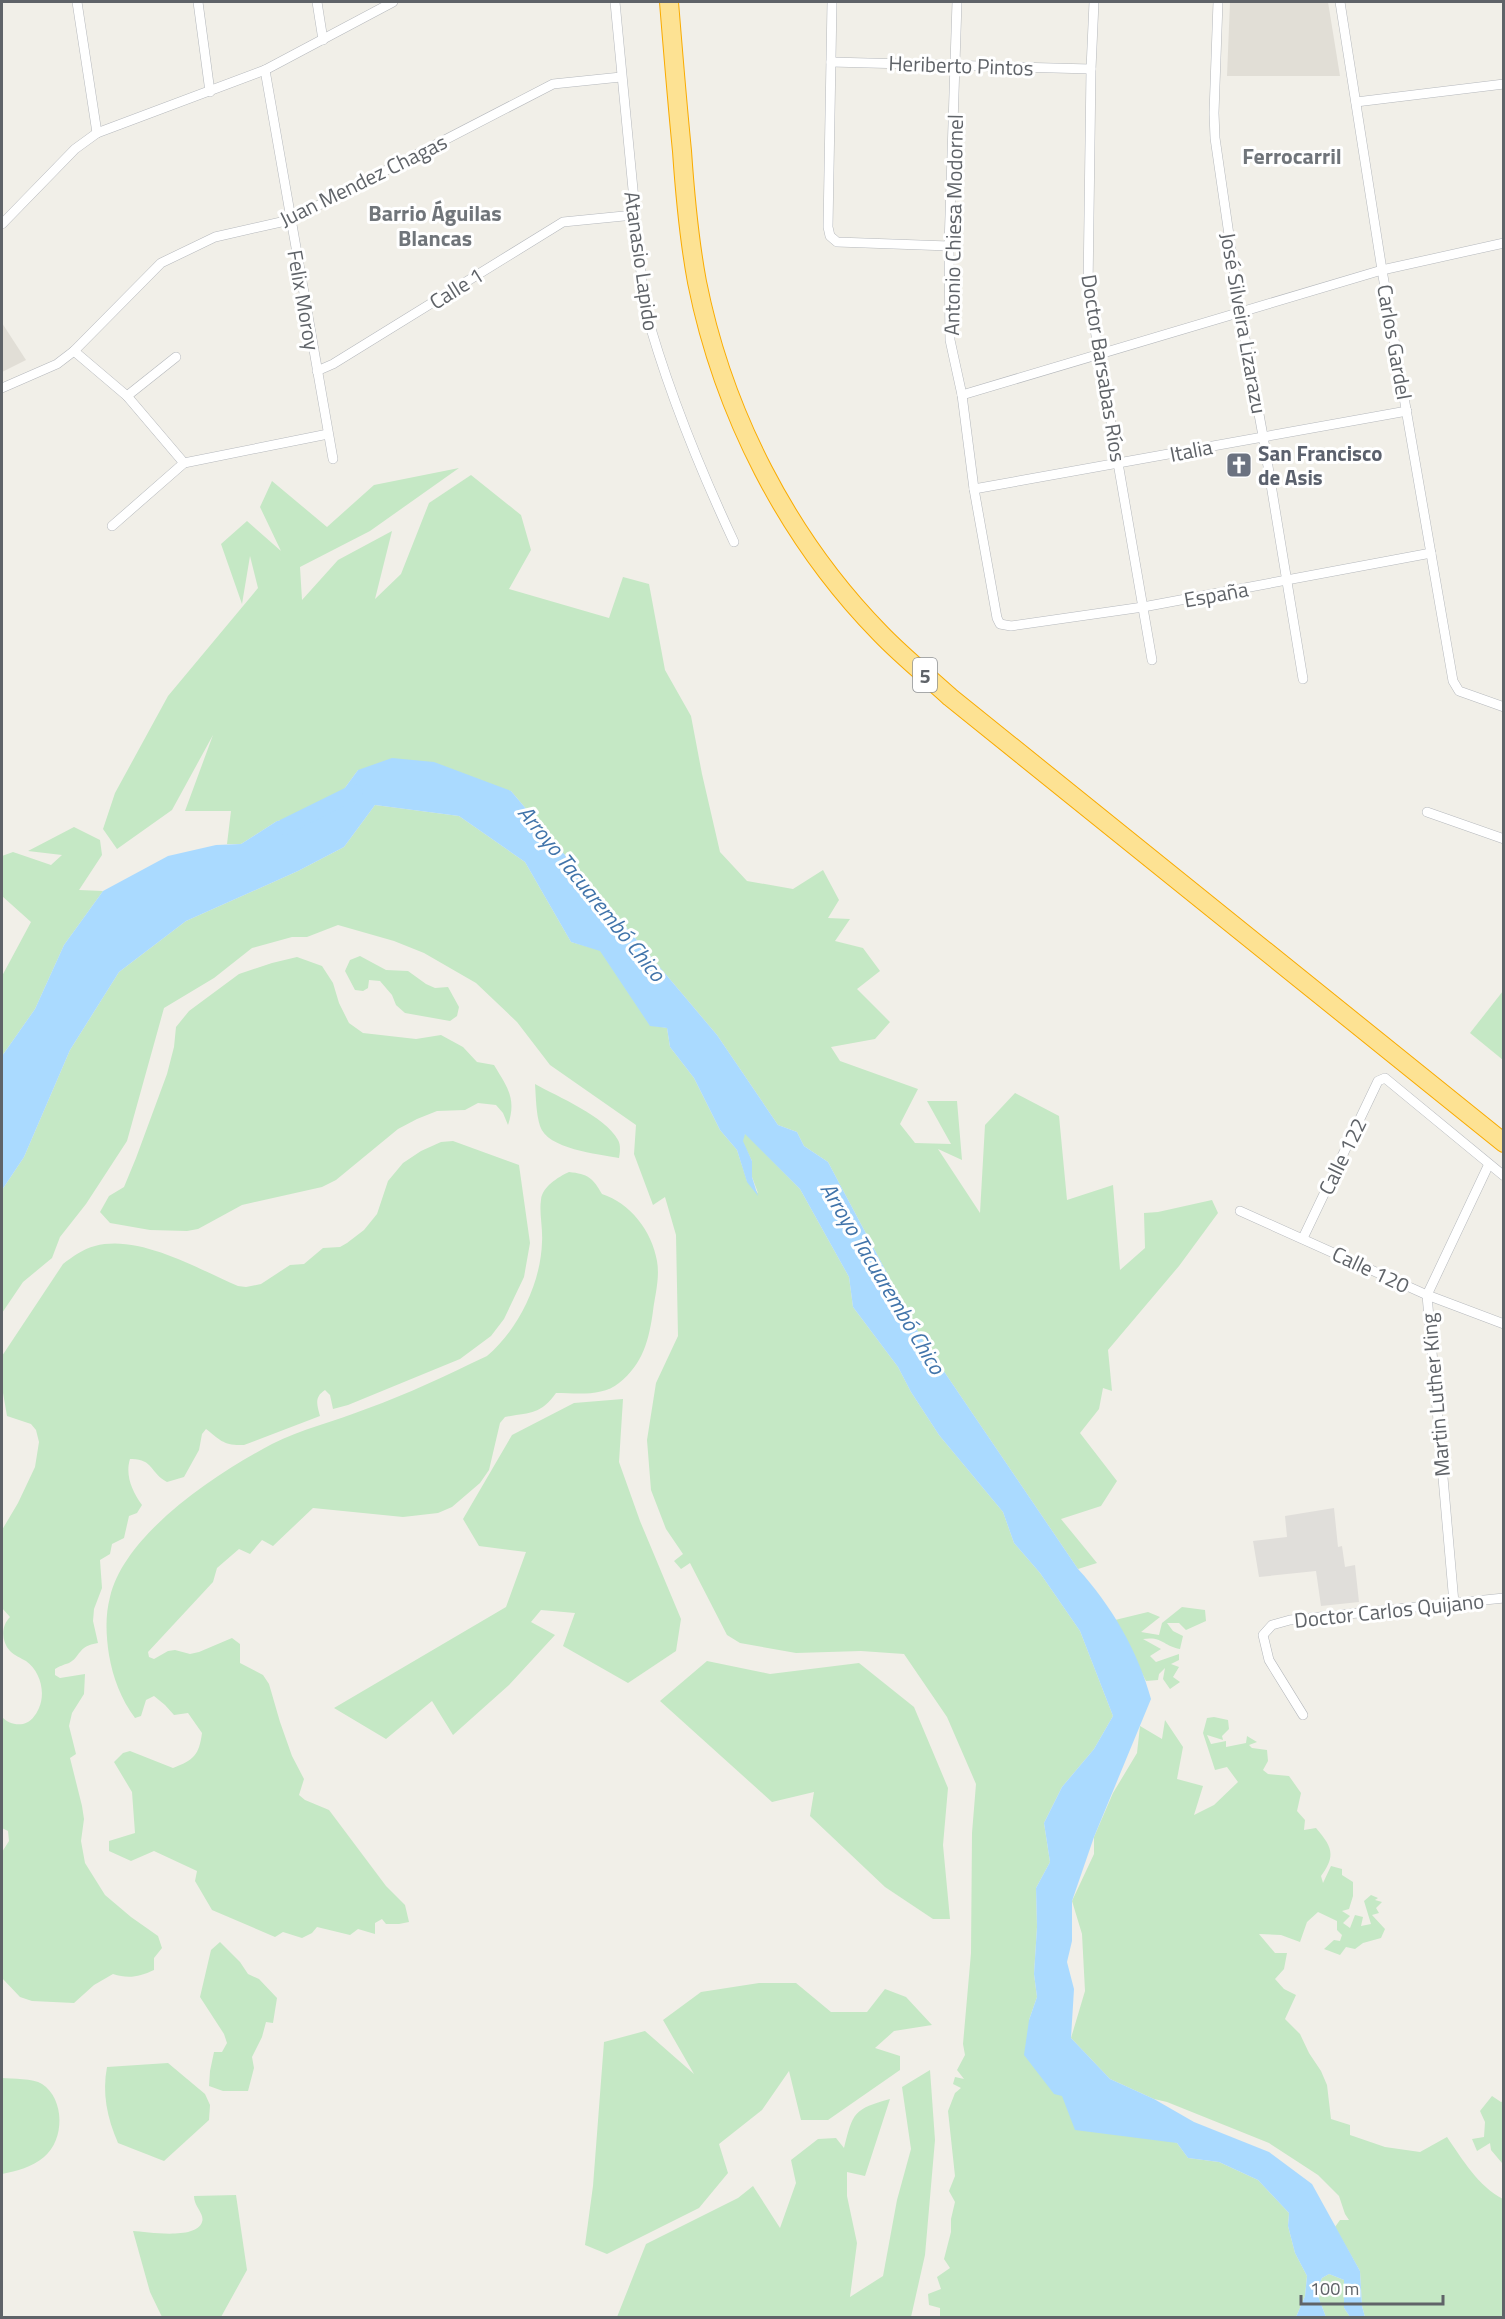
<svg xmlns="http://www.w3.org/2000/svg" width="1505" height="2319" font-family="'Titillium Web',sans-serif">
<rect width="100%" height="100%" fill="#f1efe8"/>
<polygon fill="#e0deda" points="1334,1508 1338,1547 1342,1546 1345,1567 1355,1565 1359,1602 1321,1606 1316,1571 1259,1577 1253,1541 1287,1537 1285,1516"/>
<g fill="#e1ded6">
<polygon points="1230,2 1328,2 1340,76 1227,76"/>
<polygon points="2,323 26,360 2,372"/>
</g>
<g fill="#c5e8c5">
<polygon points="459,468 370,531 300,567 302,600 338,560 392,531 375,599 401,574 429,503 471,475 521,515 531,550 509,589 609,618 623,577 649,584 665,670 691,716 702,774 720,852 747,881 793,889 823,870 839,900 828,918 850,919 835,941 863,948 880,971 857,989 890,1022 875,1039 831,1047 840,1061 918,1089 900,1124 915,1143 951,1144 927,1101 957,1101 962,1160 938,1149 980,1213 985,1125 1015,1093 1059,1116 1067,1200 1113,1185 1120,1270 1145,1248 1144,1213 1158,1212 1212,1200 1218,1213 1179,1266 1108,1350 1112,1391 1103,1388 1099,1409 1080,1433 1117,1481 1101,1506 1061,1519 1097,1563 1078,1569 922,1339 828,1162 804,1146 797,1132 778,1125 717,1035 511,791 358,770 325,815 277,821 241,844 227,844 231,811 185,811 213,735 172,810 117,849 103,829 115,793 168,696 258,588 250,556 242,604 221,544 247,521 281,551 260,507 272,481 327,527 374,485"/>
<polygon points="375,805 459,816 525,862 571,942 600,950 650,1025 667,1028 670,1047 694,1078 720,1130 737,1150 747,1181 758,1193 752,1177 752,1161 742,1141 745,1133 800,1189 849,1277 853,1307 898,1367 911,1392 939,1435 1003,1512 1014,1543 1040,1573 1080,1631 1113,1716 1094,1749 1062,1787 1044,1823 1050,1862 1036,1888 1037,1927 1034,1974 1037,1997 1029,2020 1062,2095 1177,2143 1188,2158 1219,2162 1258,2180 1289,2213 1288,2226 1295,2253 1307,2276 1305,2296 1296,2317 937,2318 940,2316 940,2308 929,2305 928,2294 941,2289 937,2277 950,2268 944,2259 951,2232 951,2219 955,2202 949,2191 955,2176 948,2111 955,2093 961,2088 953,2084 955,2077 964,2079 957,2070 965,2055 963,2044 971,1953 972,1833 976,1784 947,1717 904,1654 861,1651 796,1653 740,1643 727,1635 690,1563 681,1569 674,1561 683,1554 666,1529 651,1490 647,1440 656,1383 678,1336 676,1235 665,1197 653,1205 634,1154 636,1125 550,1065 517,1022 476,983 424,953 394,941 338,925 307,937 292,937 252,948 214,978 164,1008 127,1141 86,1204 60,1237 52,1258 23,1282 2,1313 2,1190 24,1157 70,1050 119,972 186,921 298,871 344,847"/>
<polygon points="74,827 100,840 102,855 79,890 103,891 64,945 35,1009 2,1056 2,976 31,922 2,896 2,856 13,852 51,865 62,855 28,851"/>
<polygon points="360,956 386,970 408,971 426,984 435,988 448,987 459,1007 457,1016 450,1021 405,1013 396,1005 392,995 380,981 369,980 368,988 363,991 355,990 345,971 350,960"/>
<path d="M297,957L322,966L333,983L339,1003L349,1023L363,1033L416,1039L441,1035L463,1047L477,1062L494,1065C507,1087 517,1098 508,1125L503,1113L496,1105L478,1103L465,1110L437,1111L417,1119L398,1129L336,1180L322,1187L242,1205L198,1229L187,1231L150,1230L110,1223L100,1212L109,1196L124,1187L136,1158L167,1074L174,1047L176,1027L189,1011L239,974L272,963Z"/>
<polygon points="1503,991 1503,1060 1470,1033"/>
<path d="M535,1084C558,1097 605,1116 618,1140C621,1145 620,1153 619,1158C598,1154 547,1149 540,1126C536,1113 536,1098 535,1084Z"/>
<path d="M453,1141L519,1165L530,1243L524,1277L504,1319L491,1336L460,1359L348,1405L333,1409L330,1395L325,1390C314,1397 317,1405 320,1416L244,1445C224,1446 220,1440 206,1429L202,1434L199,1450L184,1477L167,1482C150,1473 153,1458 130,1459C125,1475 132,1491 142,1505L137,1513L129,1516L124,1538L112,1544L110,1554L100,1560L102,1588L94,1609L93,1621L98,1643C77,1646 81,1657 69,1663C63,1665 60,1666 55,1669V1675L60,1678L85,1674L84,1694L72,1713L69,1726L76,1754L70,1758L82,1806L84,1819L81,1841L85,1863L105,1895L131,1917L158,1936L162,1948L154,1958V1970C139,1977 128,1979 113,1974L94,1985L74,2003L32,2001L20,1997L2,1978V1852L9,1841L8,1831L2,1828V1717C8,1723 14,1725 23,1724C31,1722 36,1715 39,1708C46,1692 40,1671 26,1661C21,1658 15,1656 10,1651C1,1641 1,1626 10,1617L2,1608V1530L18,1503L35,1467L39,1442L36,1430L31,1424L7,1416L2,1387V1356L63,1264C72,1257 83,1249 95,1246C139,1234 198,1269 238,1286L246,1287L261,1284L290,1265L304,1264L323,1248L340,1247L347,1243L364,1230L377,1214L388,1181L403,1163L421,1151L441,1142Z"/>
<path d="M569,1172C588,1174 593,1178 602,1194C630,1203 652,1231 657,1261C660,1278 655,1295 653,1311C649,1340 643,1364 619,1383C602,1397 577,1393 556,1393C540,1415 531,1412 505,1417L500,1423L489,1470L480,1483L452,1507L438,1513L403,1517L313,1508L273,1546L262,1540L250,1554L239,1549L217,1568L213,1582L148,1652L149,1657L154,1659L168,1651L175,1650L190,1654L199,1652L232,1638L240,1644V1663L263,1675L269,1684L280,1722L292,1756L304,1779L299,1795L305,1800L329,1810L386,1886L405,1905L409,1922L399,1924H386L382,1919L375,1923V1934L358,1929L350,1935L317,1927L312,1933L302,1938L283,1932L275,1937L212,1910L195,1881L197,1871L154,1851L131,1861L109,1851V1841L135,1833L132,1792L114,1762L123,1753L130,1751L173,1768C194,1760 199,1755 202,1733L188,1713L174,1715L165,1705L154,1696L146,1700L141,1716L135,1718C121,1699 113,1678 109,1655C106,1635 105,1616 110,1597C125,1533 217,1473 272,1444C301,1429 336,1421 366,1409C408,1394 447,1375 487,1356C519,1329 541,1282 542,1242C543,1228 539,1213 541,1200C542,1187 558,1177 569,1172Z"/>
<polygon points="623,1399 619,1462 640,1521 681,1619 676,1651 628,1683 563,1646 575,1613 541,1610 531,1622 555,1635 509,1685 453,1735 432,1701 386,1739 334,1708 506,1607 526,1552 479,1546 463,1519 512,1435 574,1403"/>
<path d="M1182,1607L1205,1610L1206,1621L1186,1630L1179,1623H1167L1173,1631L1183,1636L1180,1649C1163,1646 1163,1636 1143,1639L1161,1649L1150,1656L1156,1662L1179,1654V1660L1171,1664L1179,1667L1173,1677L1180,1682L1170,1689L1163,1679L1165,1668L1159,1674L1158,1680L1146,1681L1115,1620L1148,1612L1160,1617L1141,1632L1159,1635L1162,1623Z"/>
<polygon points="707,1661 770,1674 859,1663 914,1707 948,1788 943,1845 950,1919 933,1919 885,1887 810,1816 814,1792 772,1802 660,1701"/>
<path d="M1214,1717L1228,1720L1229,1729L1222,1736L1223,1740L1207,1735L1211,1744L1226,1741V1747L1246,1743L1247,1736L1257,1742L1249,1745L1252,1748L1267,1750L1268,1761L1263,1770L1268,1774L1289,1776L1301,1793L1297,1811L1305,1820L1304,1830L1316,1828C1331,1846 1337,1854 1321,1876L1323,1883L1331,1866L1342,1869V1875L1353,1882V1896L1349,1909L1342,1911L1350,1916L1343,1923L1350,1928L1355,1915L1363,1917L1361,1926L1371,1924L1364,1901L1371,1895L1378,1898L1375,1900L1382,1902L1376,1908L1379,1913L1372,1915L1385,1929L1381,1938L1363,1943L1355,1949L1346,1947L1340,1955L1324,1949L1334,1940L1340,1941L1342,1935L1337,1930V1921L1318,1912L1307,1922L1300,1942L1281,1935L1259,1934L1275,1953H1287L1284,1969L1275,1979L1284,1989L1296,1995L1285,2019L1300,2034L1309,2053L1321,2071L1327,2085L1331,2119L1350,2125V2135L1385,2147L1420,2152L1447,2137C1462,2159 1479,2187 1503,2199V2317H1365L1362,2306L1360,2271L1335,2227L1340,2220H1349L1345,2214L1339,2196L1318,2175L1269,2143L1167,2102L1154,2099L1110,2079L1071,2038L1085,1991L1082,1934L1072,1901L1094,1854V1837L1113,1793L1137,1753L1140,1726L1162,1739L1165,1720L1183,1747L1177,1779L1203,1786L1194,1815L1214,1805L1238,1782L1227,1767L1215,1770L1203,1733L1207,1718Z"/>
<polygon points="220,1942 240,1962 248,1974 259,1979 277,1998 273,2023 266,2022 262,2037 252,2057 254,2068 248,2091 223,2091 209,2086 210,2071 214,2052 222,2052 227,2043 224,2034 200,1997 211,1950"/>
<polygon points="759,1983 796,1983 831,2012 867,2012 885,1989 906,1997 932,2025 894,2031 875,2048 900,2056 900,2070 828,2120 801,2120 789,2071 762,2110 719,2144 728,2173 699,2208 607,2254 585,2245 593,2186 604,2042 645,2031 694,2074 663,2020 701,1992"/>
<path d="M168,2063L205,2094L210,2105L209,2120L164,2161L118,2143C107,2118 102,2093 107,2067Z"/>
<path d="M930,2070L935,2140L925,2255L911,2317H617L646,2244L738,2198L753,2186L780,2228L796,2183L791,2160L818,2139L836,2138L844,2148C853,2112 854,2109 890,2099L865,2176L847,2172V2196L857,2243L850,2297L883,2276L897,2200L911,2149L902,2087Z"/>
<path d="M2,2078C13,2079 33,2078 42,2084C65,2099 65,2140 44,2157C32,2167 17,2171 2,2174Z"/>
<polygon points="1492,2096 1501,2102 1503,2101 1502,2163 1491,2150 1490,2143 1477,2151 1472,2139 1484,2137 1485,2122 1480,2111"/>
<path d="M236,2195L247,2270L221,2317H162L150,2292L133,2231C148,2232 196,2240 202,2222C205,2214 194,2207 194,2196Z"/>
<polygon points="1329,2274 1344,2280 1344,2308 1350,2317 1326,2317 1316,2291 1322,2278"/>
</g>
<path fill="#aadaff" d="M392,758L434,762L511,791L717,1035L778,1125L797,1132L804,1146L828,1162L922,1339L1078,1569C1111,1605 1138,1651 1151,1699L1094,1837L1072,1901V1941L1067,1962L1074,1989L1071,2038L1110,2079L1154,2099L1194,2122L1269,2152L1312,2184L1360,2271L1362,2306L1365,2317H1350L1344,2308V2280L1329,2274L1322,2278L1316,2291L1326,2317H1296L1305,2296L1307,2276L1295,2253L1288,2226L1289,2213L1258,2180L1219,2162L1188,2158L1177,2143L1075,2130L1062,2096L1054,2094L1024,2055L1029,2020L1037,1997L1034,1974L1037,1927L1036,1888L1050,1862L1044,1823L1062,1787L1094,1749L1113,1716L1080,1631L1040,1573L1014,1543L1003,1512L939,1435L911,1392L898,1367L853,1307L849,1277L800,1189L745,1134L743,1141L752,1161V1177L758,1196L747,1182L737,1150L720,1130L694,1078L670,1047L667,1028L650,1026L600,951L571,942L525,862L459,816L375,805L344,847L298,871L186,921L119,972L70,1050L24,1157L2,1190V1056L35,1009L64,945L103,891L168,856L216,845L241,844L277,821L325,815L358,770Z"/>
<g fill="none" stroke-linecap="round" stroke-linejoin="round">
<polyline stroke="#aadaff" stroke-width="16" points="284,827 355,792"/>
<defs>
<g id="street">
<polyline points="77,2 97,133"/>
<polyline points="198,2 210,92"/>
<polyline points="317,2 323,40"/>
<path d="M615,2L644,304C666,386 698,465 734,542"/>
<polyline points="832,2 828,227 830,236 837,242 949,246"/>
<polyline points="957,2 949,246 950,340 962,395 974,489 997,618 1000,624 1011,626 1143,607 1431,553"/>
<polyline points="1094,2 1091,69 1088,289 1152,660"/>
<polyline points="1218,2 1214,113 1215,138 1240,311 1263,436 1303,679"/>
<polyline points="1340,2 1382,270 1453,681 1459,691 1504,707"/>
<polyline points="831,62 1091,69"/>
<polyline points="265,70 333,459"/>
<polyline points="1356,102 1504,84"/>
<polyline points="2,224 75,149 97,133 265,70 393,2"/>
<polyline points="74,351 127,396 184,463"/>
<polyline points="317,371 333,364 563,222 634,215"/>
<polyline points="2,388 57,364 74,351 161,263 215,237 290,220 553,84 621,77"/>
<polyline points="962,395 1382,270 1504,243"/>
<polyline points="127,396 176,357"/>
<polyline points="974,489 1407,411"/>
<polyline points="112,526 184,463 328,434"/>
<polyline points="1427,812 1504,839"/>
<polyline points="1240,1211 1427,1295 1504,1324"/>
<polyline points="1303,1238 1378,1081 1385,1078 1504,1176"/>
<polyline points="1454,1603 1427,1295 1489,1164"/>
<polyline points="1303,1715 1269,1660 1263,1635 1272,1625 1290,1620 1504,1598"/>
</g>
<path id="highway" d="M669,2C673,51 677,101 682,151C685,195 689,239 697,282C723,412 787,538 880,633C902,656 927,676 950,697L1504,1143"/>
</defs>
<use href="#street" stroke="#b5b8bc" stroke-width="10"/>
<use href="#highway" stroke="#f9ab00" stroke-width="20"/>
<use href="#street" stroke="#fff" stroke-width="9"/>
<use href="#highway" stroke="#fde293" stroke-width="18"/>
</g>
<defs>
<symbol id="church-square" viewBox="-11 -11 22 22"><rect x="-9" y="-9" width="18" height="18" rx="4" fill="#6b7280" stroke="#fff"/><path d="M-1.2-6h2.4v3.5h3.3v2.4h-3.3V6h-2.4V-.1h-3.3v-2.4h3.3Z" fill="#fff"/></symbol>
</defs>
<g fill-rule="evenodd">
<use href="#church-square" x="1224" y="450" width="30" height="30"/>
</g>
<g text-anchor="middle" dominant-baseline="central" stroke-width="6" stroke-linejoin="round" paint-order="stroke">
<rect fill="#fff" stroke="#8f9295" stroke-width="1.5" x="913" y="658" width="24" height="34" rx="4.5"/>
<g font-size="20" font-weight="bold" fill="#5f6368">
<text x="925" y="675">5</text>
</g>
<g font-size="21" fill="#5f6368" stroke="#fff">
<text transform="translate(961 65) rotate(2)">Heriberto Pintos</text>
<text transform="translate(363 180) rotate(-26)">Juan Mendez Chagas</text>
<text transform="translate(953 225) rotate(-89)">Antonio Chiesa Modornel</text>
<text transform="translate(642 261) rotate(82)">Atanasio Lapido</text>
<text transform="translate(456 288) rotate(-32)">Calle 1</text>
<text transform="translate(304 300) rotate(80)">Felix Moroy</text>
<text transform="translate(1244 323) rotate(80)">José Silveira Lizarazu</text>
<text transform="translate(1395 342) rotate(80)">Carlos Gardel</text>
<text transform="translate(1104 368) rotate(81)">Doctor Barsabas Ríos</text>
<text transform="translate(1191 450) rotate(-11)">Italia</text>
<text transform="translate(1216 594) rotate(-10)">España</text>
<text transform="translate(1342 1156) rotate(-64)">Calle 122</text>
<text transform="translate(1371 1269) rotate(25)">Calle 120</text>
<text transform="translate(1435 1395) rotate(-95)">Martin Luther King</text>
<text transform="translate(1389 1610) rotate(-6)">Doctor Carlos Quijano</text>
</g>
<g font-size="21" font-weight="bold" fill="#5b616d" stroke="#fff" text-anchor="start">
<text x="1258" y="453">San Francisco<tspan x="1258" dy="24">de Asis</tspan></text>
</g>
<g font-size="22" font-weight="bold" fill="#70757a" stroke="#fff">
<text x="1292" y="156">Ferrocarril</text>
<text x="435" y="213">Barrio Águilas<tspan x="435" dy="25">Blancas</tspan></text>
</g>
<g font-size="22" font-style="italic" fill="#4174aa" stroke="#fff">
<text transform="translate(592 893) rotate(51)">Arroyo Tacuarembó Chico</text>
<text transform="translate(883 1278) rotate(59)">Arroyo Tacuarembó Chico</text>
</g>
</g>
<rect width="1505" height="2319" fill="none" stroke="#5f6368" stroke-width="6"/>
<path d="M1301 2295v9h142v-9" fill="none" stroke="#5f6368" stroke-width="3"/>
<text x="1310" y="2295" font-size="18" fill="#5f6368" stroke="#ffffff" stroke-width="4.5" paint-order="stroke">100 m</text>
</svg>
